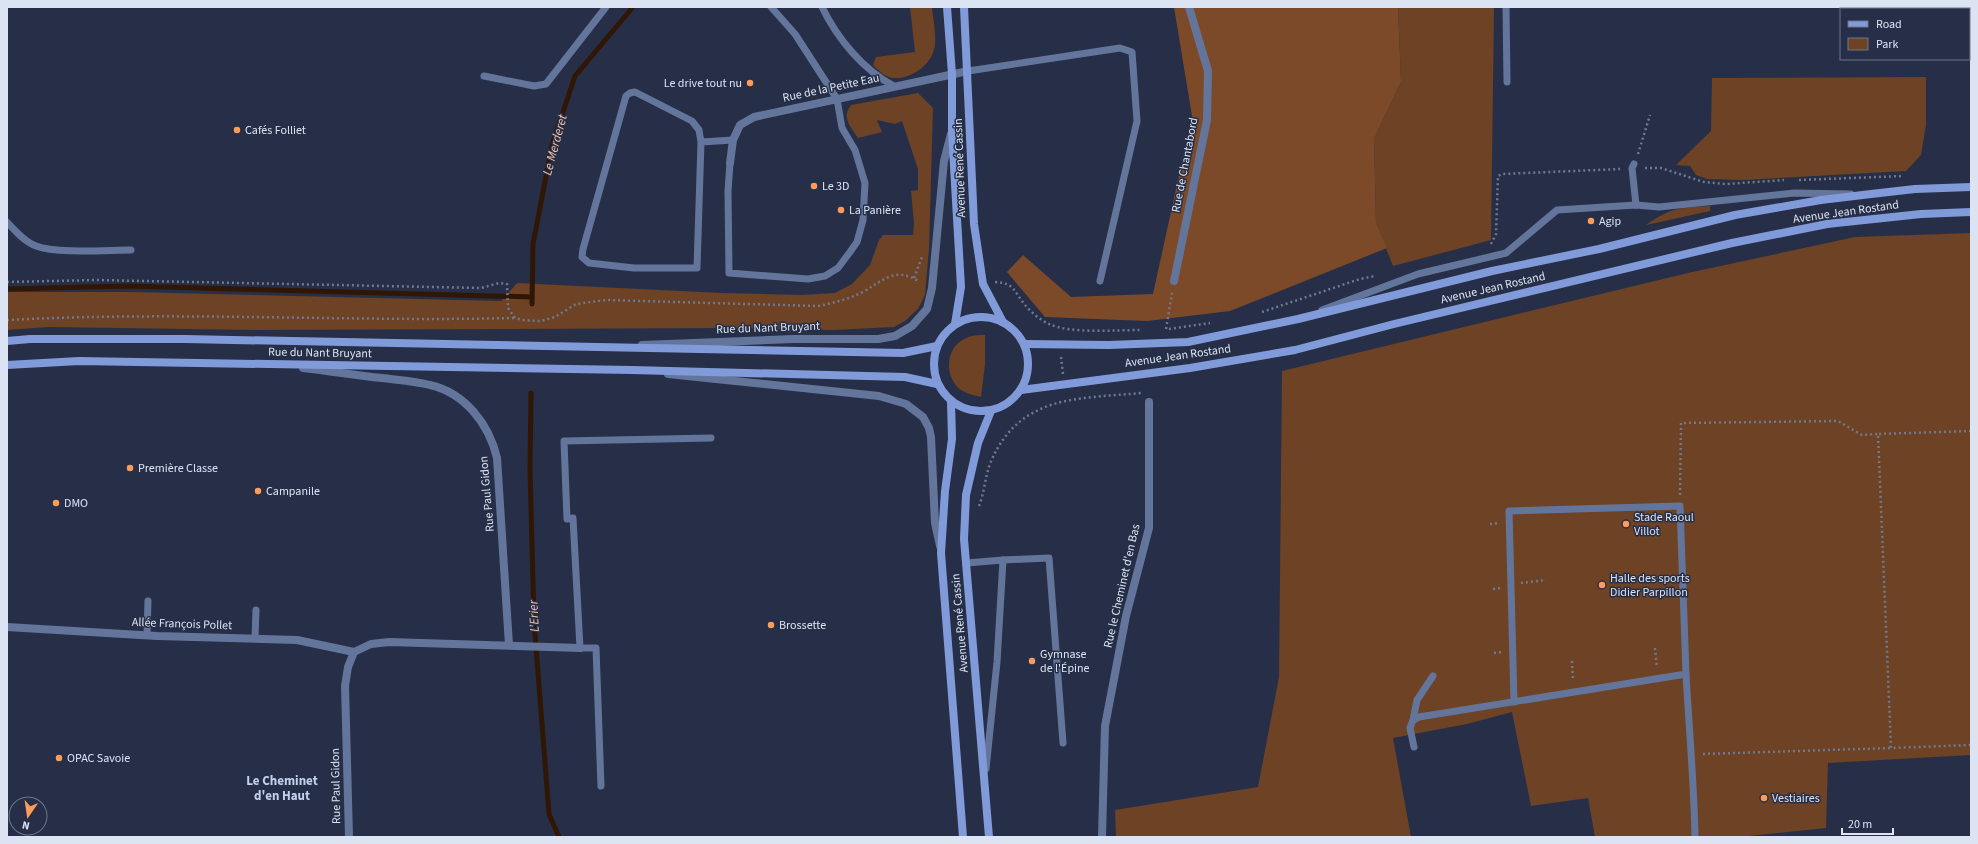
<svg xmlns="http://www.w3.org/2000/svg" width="1978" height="844" font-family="'Source Sans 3',sans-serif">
<rect width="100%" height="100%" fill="#262f47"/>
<g fill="#6d4225">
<path d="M910,7H932C933,19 936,32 935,44C934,63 912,80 893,78C885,77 879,71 873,65L876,57L915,52Z"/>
<polygon points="1398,7 1494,7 1491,240 1393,266 1376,223 1374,139 1401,82"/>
<polygon points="1926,77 1926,125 1921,155 1906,171 1743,180 1707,179 1696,175 1690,166 1676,165 1711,131 1712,78"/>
<path d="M918,93L933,108L929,249L925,295L918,309L905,321L894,327L833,330L729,328L255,330L49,327L7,330V292H132L501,301L517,283L722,293L801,295L835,293L852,284L870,265L879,240L883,235H913L914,223L911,191L918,190V169L902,121L895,124L877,120L882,132L858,138C851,128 841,117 851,105Z"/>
<path d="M1710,206V211L1646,225C1672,207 1679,208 1710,206Z"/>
<polygon points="1971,233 1971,755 1828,763 1826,828 1739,837 1595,837 1588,798 1531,806 1512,712 1467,724 1393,738 1411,837 1116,837 1115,810 1258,787 1279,677 1282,371 1688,273 1855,237"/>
<path d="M985,335V365L981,397C974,395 967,394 961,390C944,377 945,349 964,339C971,335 978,335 985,335Z"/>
</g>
<polygon fill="#7d4a29" points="1174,7 1398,7 1401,82 1374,139 1376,223 1387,248 1230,311 1147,321 1045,317 1007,272 1023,255 1071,297 1153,294 1192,116"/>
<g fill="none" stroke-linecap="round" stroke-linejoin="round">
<g stroke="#301605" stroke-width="5">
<polyline points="7,289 126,286 532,297"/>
<polyline points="532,304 533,244 552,145 575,76 633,7"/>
<polyline points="531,393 530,469 534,621 549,814 559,837"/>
</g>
<g stroke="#71798d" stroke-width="2.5" stroke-dasharray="2 3" stroke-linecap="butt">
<polyline points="1638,154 1650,115"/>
<polyline points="1645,168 1661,168 1704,182 1726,184 1784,180"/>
<polyline points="1799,180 1903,176"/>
<polyline points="1491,244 1496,234 1498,176 1502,174 1620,169"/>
<polyline points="914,278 922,257"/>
<path d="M7,282L96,280L481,288L499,283L507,284L508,308L515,318L522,320L541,321L555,317L576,304L606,300L818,306C834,303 849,299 863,292C884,280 895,266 920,282"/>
<path d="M995,282C1015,283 1014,292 1025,305C1031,312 1040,320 1049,324C1070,334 1116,330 1140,330"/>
<polyline points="1262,312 1360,279 1375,276"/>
<path d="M7,320C176,311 346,322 515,318"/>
<polyline points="1166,329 1172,293"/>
<polyline points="1169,329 1210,323"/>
<polyline points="1061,357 1063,374"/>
<polyline points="1971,431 1878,434 1891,748 1971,745"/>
<polyline points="1680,495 1681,423 1838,421 1862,435 1878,434"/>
<path d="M979,506C985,491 985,474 992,459C1022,394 1079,399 1141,393"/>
<polyline points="1490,524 1499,523"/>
<polyline points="1521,583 1546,580"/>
<polyline points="1493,589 1500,588"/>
<polyline points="1655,648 1657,668"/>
<polyline points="1494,653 1502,652"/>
<polyline points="1572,661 1573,681"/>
<polyline points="1703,754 1891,748"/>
</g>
<g stroke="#64759c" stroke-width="7">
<path d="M822,7C837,38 863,70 894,86"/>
<polyline points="1506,7 1507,82"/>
<polyline points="1862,9 1862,7"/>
<polyline points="968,71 1120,48 1132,52 1137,121 1100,281"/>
<polyline points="484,76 534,86 546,84 606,7"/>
<polyline points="701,142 699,130 692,121 635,92 630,93 626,96 583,249 582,257 589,263 634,268 697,268 701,142 733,140"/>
<polyline points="730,163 728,191 729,273 808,279 825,276 838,268 850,252 857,242 863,220 865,183 855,150 842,128 837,99 795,34 771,7"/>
<polyline points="1634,164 1632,168 1636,205"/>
<path d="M7,222C15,231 25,242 36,246C57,254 107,250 131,250"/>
<polyline points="1322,310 1418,274 1506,253 1557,210 1636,205 1659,207 1794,193 1851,194"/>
<polyline points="1003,560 1049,558 1063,743"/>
<polyline points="967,563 1003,560 997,662 986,769"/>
<polyline points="147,635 148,601"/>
<polyline points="255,638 256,610"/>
<polyline points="1514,702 1509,511 1680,506 1686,674"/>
<polyline points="1413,720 1417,700 1433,676"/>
<path d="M1414,747L1410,728L1413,720L1419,717L1686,674C1689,728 1694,782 1695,837"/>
<polyline points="601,786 596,648 580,648 573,518 567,519 564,441 711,438"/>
</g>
<g stroke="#64759c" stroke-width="8">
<polyline points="730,163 733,140 740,125 754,117 968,71"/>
<polyline points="1174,281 1207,120 1208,71 1189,7"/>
<polyline points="642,345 793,339 878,339 895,336 912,326 927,309 932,288 944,161 951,134"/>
<path d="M303,368C329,371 355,375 382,378C398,380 415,381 430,385C465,393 489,424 497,458L509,645"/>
<polyline points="668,374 879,396 906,404 923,417 929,428 931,437 935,523 940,546"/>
<polyline points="7,627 157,636 297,640 354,652"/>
<polyline points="349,837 345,686 348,667 354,652 371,644 389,642 580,648"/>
<polyline points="1102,837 1105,726 1126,616 1149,528 1149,402"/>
</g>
<g stroke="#819bda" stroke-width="8">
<polyline points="947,7 952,74 952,132 961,287 955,324"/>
<polyline points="964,7 974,224 983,284 1003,322"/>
<circle cx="981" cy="364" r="47"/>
<polyline points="7,341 30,339 185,339 903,353 937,346"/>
<polyline points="1024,344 1109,345 1188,342 1298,319 1492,271 1599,249 1735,215 1821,200 1871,194 1915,189 1971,187"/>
<polyline points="7,365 79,361 632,370 905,377 937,384"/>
<polyline points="1021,390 1190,368 1295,350 1394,324 1732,243 1827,224 1921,214 1971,212"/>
<polyline points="951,402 952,439 945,491 941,553 963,837"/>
<polyline points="989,837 964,539 966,495 978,443 991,411"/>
</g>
</g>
<g fill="#fe9b59" stroke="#262f47" stroke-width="1.5">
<circle cx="750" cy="83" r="4"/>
<circle cx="237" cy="130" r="4"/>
<circle cx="814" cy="186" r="4"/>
<circle cx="841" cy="210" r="4"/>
<circle cx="1591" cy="221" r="4"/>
<circle cx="130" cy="468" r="4"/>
<circle cx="258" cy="491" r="4"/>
<circle cx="56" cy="503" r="4"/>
<circle cx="1626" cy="524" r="4"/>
<circle cx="1602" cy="585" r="4"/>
<circle cx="771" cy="625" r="4"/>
<circle cx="1032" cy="661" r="4"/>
<circle cx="59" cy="758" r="4"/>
<circle cx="1764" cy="798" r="4"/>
</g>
<g text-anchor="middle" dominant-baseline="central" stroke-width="3" stroke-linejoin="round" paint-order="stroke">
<g font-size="12" fill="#dce3f2" stroke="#262f47" text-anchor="start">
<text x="742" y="83" text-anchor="end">Le drive tout nu</text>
<text x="245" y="130">Cafés Folliet</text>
<text x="822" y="186">Le 3D</text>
<text x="849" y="210">La Panière</text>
<text x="1599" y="221">Agip</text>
<text x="138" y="468">Première Classe</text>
<text x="266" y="491">Campanile</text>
<text x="64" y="503">DMO</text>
<text x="1634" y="517">Stade Raoul<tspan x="1634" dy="14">Villot</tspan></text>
<text x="1610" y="578">Halle des sports<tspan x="1610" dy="14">Didier Parpillon</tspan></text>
<text x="779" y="625">Brossette</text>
<text x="1040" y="654">Gymnase<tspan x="1040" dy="14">de l'Épine</tspan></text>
<text x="67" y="758">OPAC Savoie</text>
<text x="1772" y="798">Vestiaires</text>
</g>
<g font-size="12" fill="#dce3f2" stroke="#262f47">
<text transform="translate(831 88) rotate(-12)">Rue de la Petite Eau</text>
<text transform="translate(1185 165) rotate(-79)">Rue de Chantabord</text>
<text transform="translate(960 168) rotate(-92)">Avenue René Cassin</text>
<text transform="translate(1846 212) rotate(-8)">Avenue Jean Rostand</text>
<text transform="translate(1493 288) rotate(-13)">Avenue Jean Rostand</text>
<text transform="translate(768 328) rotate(-2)">Rue du Nant Bruyant</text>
<text transform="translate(320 353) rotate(1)">Rue du Nant Bruyant</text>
<text transform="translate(1178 356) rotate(-8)">Avenue Jean Rostand</text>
<text transform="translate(487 494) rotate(-95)">Rue Paul Gidon</text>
<text transform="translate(1122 586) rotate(-77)">Rue le Cheminet d'en Bas</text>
<text transform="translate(960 623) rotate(-95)">Avenue René Cassin</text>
<text transform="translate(182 624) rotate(2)">Allée François Pollet</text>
<text transform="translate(336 786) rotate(-91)">Rue Paul Gidon</text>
</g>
<g font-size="13" font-style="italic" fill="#f5c4a7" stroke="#262f47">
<text transform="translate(555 145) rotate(-75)">Le Merderet</text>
<text transform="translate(534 616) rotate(-93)">L'Erier</text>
</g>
<g font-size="13" font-weight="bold" fill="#c2d0ee" stroke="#262f47">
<text x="282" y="781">Le Cheminet<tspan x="282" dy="15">d'en Haut</tspan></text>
</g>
</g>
<rect width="1978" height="844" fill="none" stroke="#dce3f2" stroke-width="16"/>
<rect x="1840" y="8" width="130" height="52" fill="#262f47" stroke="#6f778b"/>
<rect x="1848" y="21" width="20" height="6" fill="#819bda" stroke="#6f778b"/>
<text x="1876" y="28" font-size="12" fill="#dce3f2">Road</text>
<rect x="1848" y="38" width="20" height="12" fill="#6d4225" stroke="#6f778b"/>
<text x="1876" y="48" font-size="12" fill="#dce3f2">Park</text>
<g transform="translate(28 816) rotate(193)"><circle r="19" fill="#262f47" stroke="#6f778b"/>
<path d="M0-3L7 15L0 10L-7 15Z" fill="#fe9b59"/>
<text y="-6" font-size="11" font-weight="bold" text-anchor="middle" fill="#dce3f2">N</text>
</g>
<path d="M1842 828v6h51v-6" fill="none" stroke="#dce3f2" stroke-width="2"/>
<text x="1848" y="828" font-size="12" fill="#dce3f2" stroke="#262f47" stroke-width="3" paint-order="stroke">20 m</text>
</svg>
